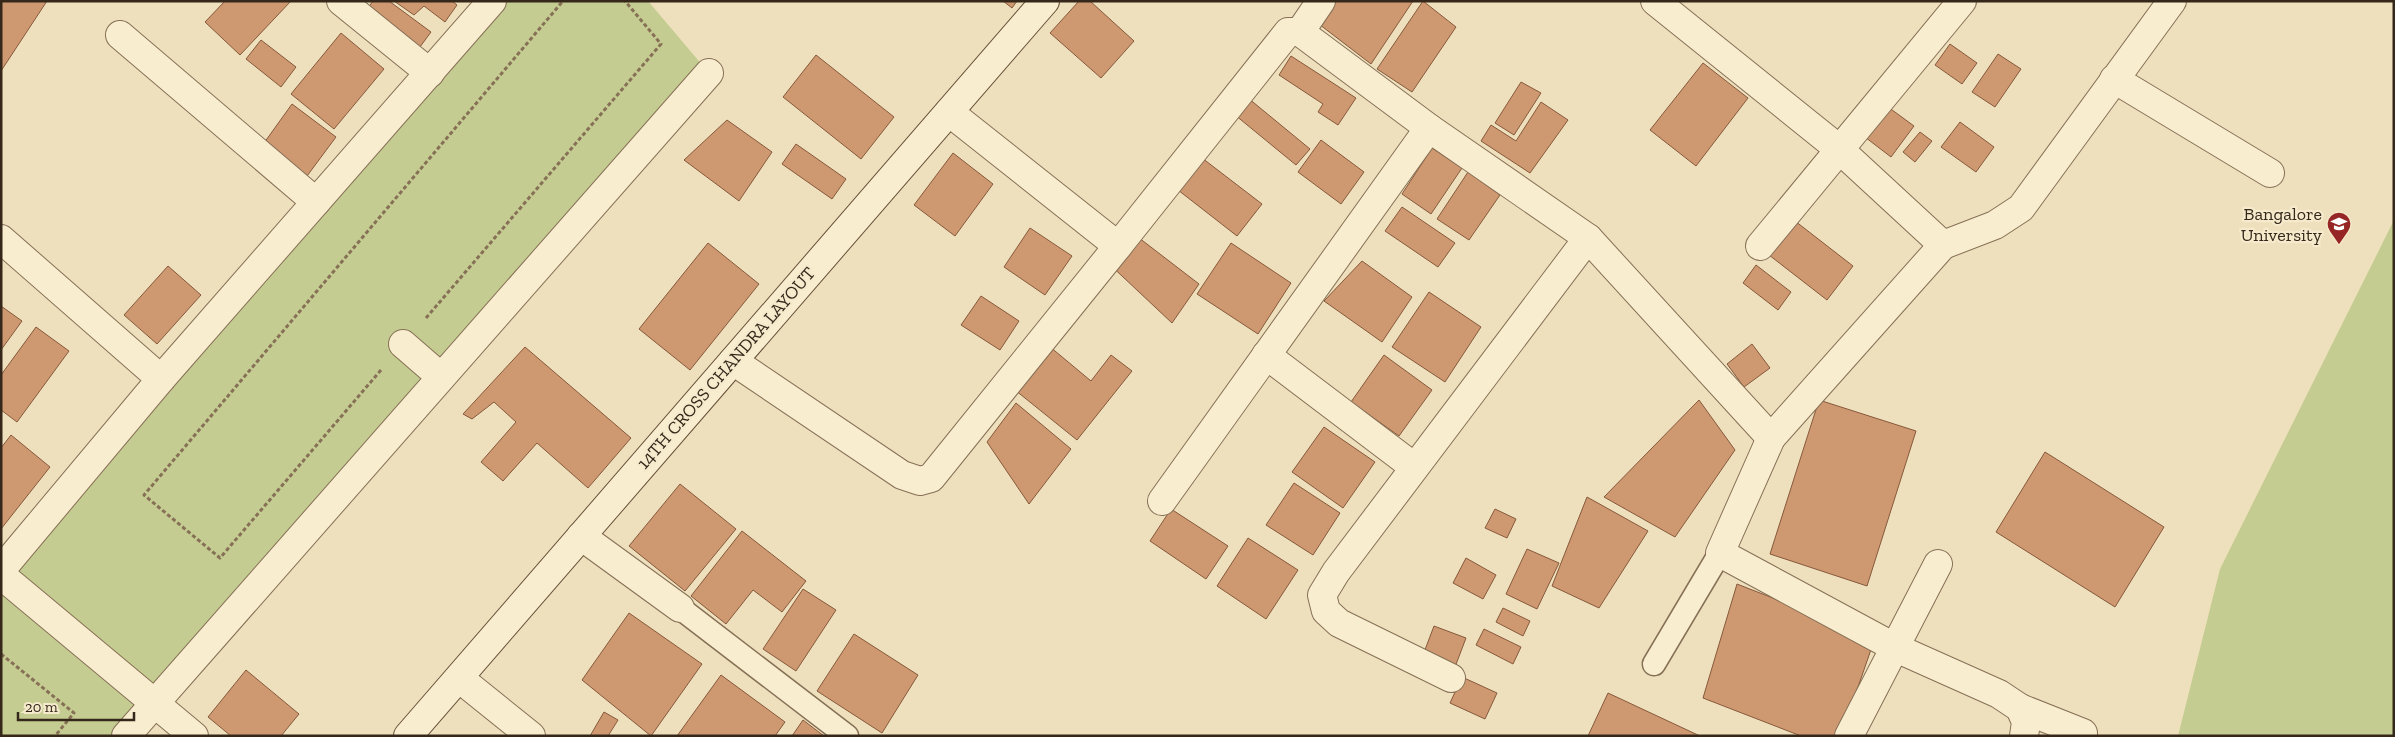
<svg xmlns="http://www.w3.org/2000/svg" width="2395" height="737" font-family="'Zilla Slab',serif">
<rect width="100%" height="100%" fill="#eee0bd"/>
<g fill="#c5cc91">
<polygon points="492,1 648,1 709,73 126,736 1,736 1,570"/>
<polygon points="2394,220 2394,736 2178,736 2220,569"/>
</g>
<g fill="#ce9871" stroke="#86593b">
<polygon points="1,1 47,1 1,71"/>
<polygon points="225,1 291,1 240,55 205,22"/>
<polygon points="373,1 389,1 431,32 417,51 364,13"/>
<polygon points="394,1 452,1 457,5 445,22 424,6 414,15"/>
<polygon points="1003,1 1017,1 1012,8"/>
<polygon points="1079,1 1090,1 1134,41 1101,78 1050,33"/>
<polygon points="1332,1 1413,1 1371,64 1315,21"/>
<polygon points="1423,1 1456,27 1412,92 1377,69"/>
<polygon points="341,33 384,69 334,129 291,94"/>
<polygon points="261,40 296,67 281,87 246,59"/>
<polygon points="1950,44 1977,63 1962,84 1935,65"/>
<polygon points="1998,54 2021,69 1995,107 1972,92"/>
<polygon points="816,55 894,117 861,159 783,97"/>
<polygon points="1291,56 1356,98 1338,125 1318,112 1323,104 1279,75"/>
<polygon points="1703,63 1748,98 1696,166 1650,130"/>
<polygon points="1521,82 1541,93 1514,135 1495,123"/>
<polygon points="1248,98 1310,149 1296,165 1235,115"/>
<polygon points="1541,102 1568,120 1530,173 1481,141 1491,125 1516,141"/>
<polygon points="292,104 336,137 307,176 264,143"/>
<polygon points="1884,104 1914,126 1891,157 1861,134"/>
<polygon points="727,120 772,152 739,201 684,160"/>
<polygon points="1960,122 1994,147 1976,172 1941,147"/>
<polygon points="1920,132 1932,141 1915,162 1903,152"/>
<polygon points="1321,140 1364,172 1341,204 1298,172"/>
<polygon points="796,144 846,179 832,199 782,164"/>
<polygon points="1432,148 1462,168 1431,214 1402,194"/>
<polygon points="953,153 993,184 955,236 914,205"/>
<polygon points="1202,158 1262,204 1237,236 1178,190"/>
<polygon points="1468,172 1500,195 1469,240 1437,219"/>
<polygon points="1402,207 1455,243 1438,267 1385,231"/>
<polygon points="1795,221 1853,266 1827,300 1769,255"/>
<polygon points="1030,228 1072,256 1045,295 1004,267"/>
<polygon points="1130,231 1199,284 1172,323 1106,261"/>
<polygon points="708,243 759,284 690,370 639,329"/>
<polygon points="1231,243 1291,283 1258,334 1197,294"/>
<polygon points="1362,261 1412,297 1382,342 1324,301"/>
<polygon points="1756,265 1791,292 1778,310 1743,283"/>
<polygon points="168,266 201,295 157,344 124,315"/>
<polygon points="1429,292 1481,327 1445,382 1392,347"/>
<polygon points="981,296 1019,321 1000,350 961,325"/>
<polygon points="1,306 22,321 1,350"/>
<polygon points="36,327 69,351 17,422 1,410 1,375"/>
<polygon points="1752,344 1770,368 1744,387 1727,364"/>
<polygon points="1049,346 1091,381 1111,355 1132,371 1077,440 1015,390"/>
<polygon points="525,347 631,438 588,488 537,443 503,481 481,462 516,422 494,402 472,419 463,414"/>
<polygon points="1384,355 1432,390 1399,436 1351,402"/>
<polygon points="1699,400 1735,450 1675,537 1604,497"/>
<polygon points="1819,400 1916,431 1867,586 1770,554"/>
<polygon points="1016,403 1071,449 1029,504 987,442"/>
<polygon points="1324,427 1375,462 1343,508 1292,472"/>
<polygon points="11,435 50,467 1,529 1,448"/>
<polygon points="2045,452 2164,527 2115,607 1996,532"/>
<polygon points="1294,483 1340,513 1313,555 1266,525"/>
<polygon points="680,484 736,529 685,591 629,546"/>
<polygon points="1587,497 1648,531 1599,608 1552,586"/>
<polygon points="1171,509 1228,546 1206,579 1150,541"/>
<polygon points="1495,509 1516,519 1507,538 1485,528"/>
<polygon points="742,531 806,581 782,612 753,590 726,624 691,596"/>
<polygon points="1248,538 1298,570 1266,619 1217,586"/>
<polygon points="1527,549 1559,563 1537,609 1506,594"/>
<polygon points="1466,558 1496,575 1483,599 1453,583"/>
<polygon points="1737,584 1875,638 1841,736 1801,736 1703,698"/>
<polygon points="803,589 836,610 796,671 763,649"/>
<polygon points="1503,608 1530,621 1523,636 1496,622"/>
<polygon points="629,613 702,664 651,736 582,680"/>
<polygon points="1434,626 1466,638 1455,667 1423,655"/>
<polygon points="1484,629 1521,647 1513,664 1476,645"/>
<polygon points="854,634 918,675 882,733 817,691"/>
<polygon points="246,670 299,714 281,736 231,736 208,717"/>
<polygon points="721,675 785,722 775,736 677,736"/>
<polygon points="1462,677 1497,693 1485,719 1450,703"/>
<polygon points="1608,693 1700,736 1588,736"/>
<polygon points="604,712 618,720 608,736 590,736"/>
<polygon points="803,720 824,736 792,736"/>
</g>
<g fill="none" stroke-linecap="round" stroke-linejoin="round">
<defs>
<g id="lane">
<polyline points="680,608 847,736"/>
<polyline points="1654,664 1720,553"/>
</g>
<g id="street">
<polyline points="341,1 430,73"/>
<polyline points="1655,1 1839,149 1943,245 1995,225 2021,208 2172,1"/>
<polyline points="1300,32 1321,1"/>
<polyline points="120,35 316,202"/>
<polyline points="2114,79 2270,173"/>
<polyline points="949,112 1118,246 1288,32 1300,32 1429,128"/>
<polyline points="1,239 161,379"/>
<polyline points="1943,245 1771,438 1720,553 1896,648 1999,694 2020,708 2026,722 2024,736"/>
<polyline points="1760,246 1962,1"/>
<polyline points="403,344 441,377"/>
<polyline points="1266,355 1414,467"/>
<polyline points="733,361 902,475 920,481 931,478 1118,246"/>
<polyline points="1162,501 1429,128 1588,238 1771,438"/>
<polyline points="581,536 680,608"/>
<polyline points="1,570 161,379 492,1"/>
<polyline points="1,575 194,736"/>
<polyline points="459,678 531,736"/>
<polyline points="1451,678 1339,623 1326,611 1322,595 1336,572 1588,238"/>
<polyline points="2020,708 2083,733"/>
<polyline points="126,736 709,73"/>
<polyline points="1849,736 1938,564"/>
</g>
<polyline id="secondary" points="408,736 1045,1"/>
</defs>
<use href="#lane" stroke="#867056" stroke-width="25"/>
<use href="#street" stroke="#867056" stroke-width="30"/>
<use href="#secondary" stroke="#685139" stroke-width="30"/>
<g stroke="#867056" stroke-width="3" stroke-dasharray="4 2.5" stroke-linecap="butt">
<polyline points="426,318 661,44 625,1"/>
<polyline points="381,370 220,558 144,495 563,1"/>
<polyline points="1,654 74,713 55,736"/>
</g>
<use href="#lane" stroke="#f9edd0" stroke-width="22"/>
<use href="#street" stroke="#f9edd0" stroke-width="28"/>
<use href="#secondary" stroke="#f9edd0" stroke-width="28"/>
</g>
<defs>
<symbol id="university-pin" viewBox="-11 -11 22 30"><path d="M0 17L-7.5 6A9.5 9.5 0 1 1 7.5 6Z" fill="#962525" stroke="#f6eacc"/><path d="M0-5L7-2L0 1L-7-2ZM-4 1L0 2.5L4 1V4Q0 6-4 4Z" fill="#fff"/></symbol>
</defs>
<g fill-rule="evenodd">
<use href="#university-pin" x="2325" y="210" width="28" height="38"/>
</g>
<g text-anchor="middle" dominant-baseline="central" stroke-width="4.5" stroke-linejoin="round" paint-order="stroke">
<g font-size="18" fill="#35281b" stroke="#f6eacc" text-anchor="end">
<text x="2322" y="214">Bangalore<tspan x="2322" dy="21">University</tspan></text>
</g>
<g font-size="18" fill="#35281b" stroke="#f6eacc">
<text transform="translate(726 368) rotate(-49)">14TH CROSS CHANDRA LAYOUT</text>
</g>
</g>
<rect width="2395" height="737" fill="none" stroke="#35281b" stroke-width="5"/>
<path d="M18 712v8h116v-8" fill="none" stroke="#35281b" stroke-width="2.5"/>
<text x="25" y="712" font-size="15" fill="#35281b" stroke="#f6eacc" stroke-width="4" paint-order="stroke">20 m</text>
</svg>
